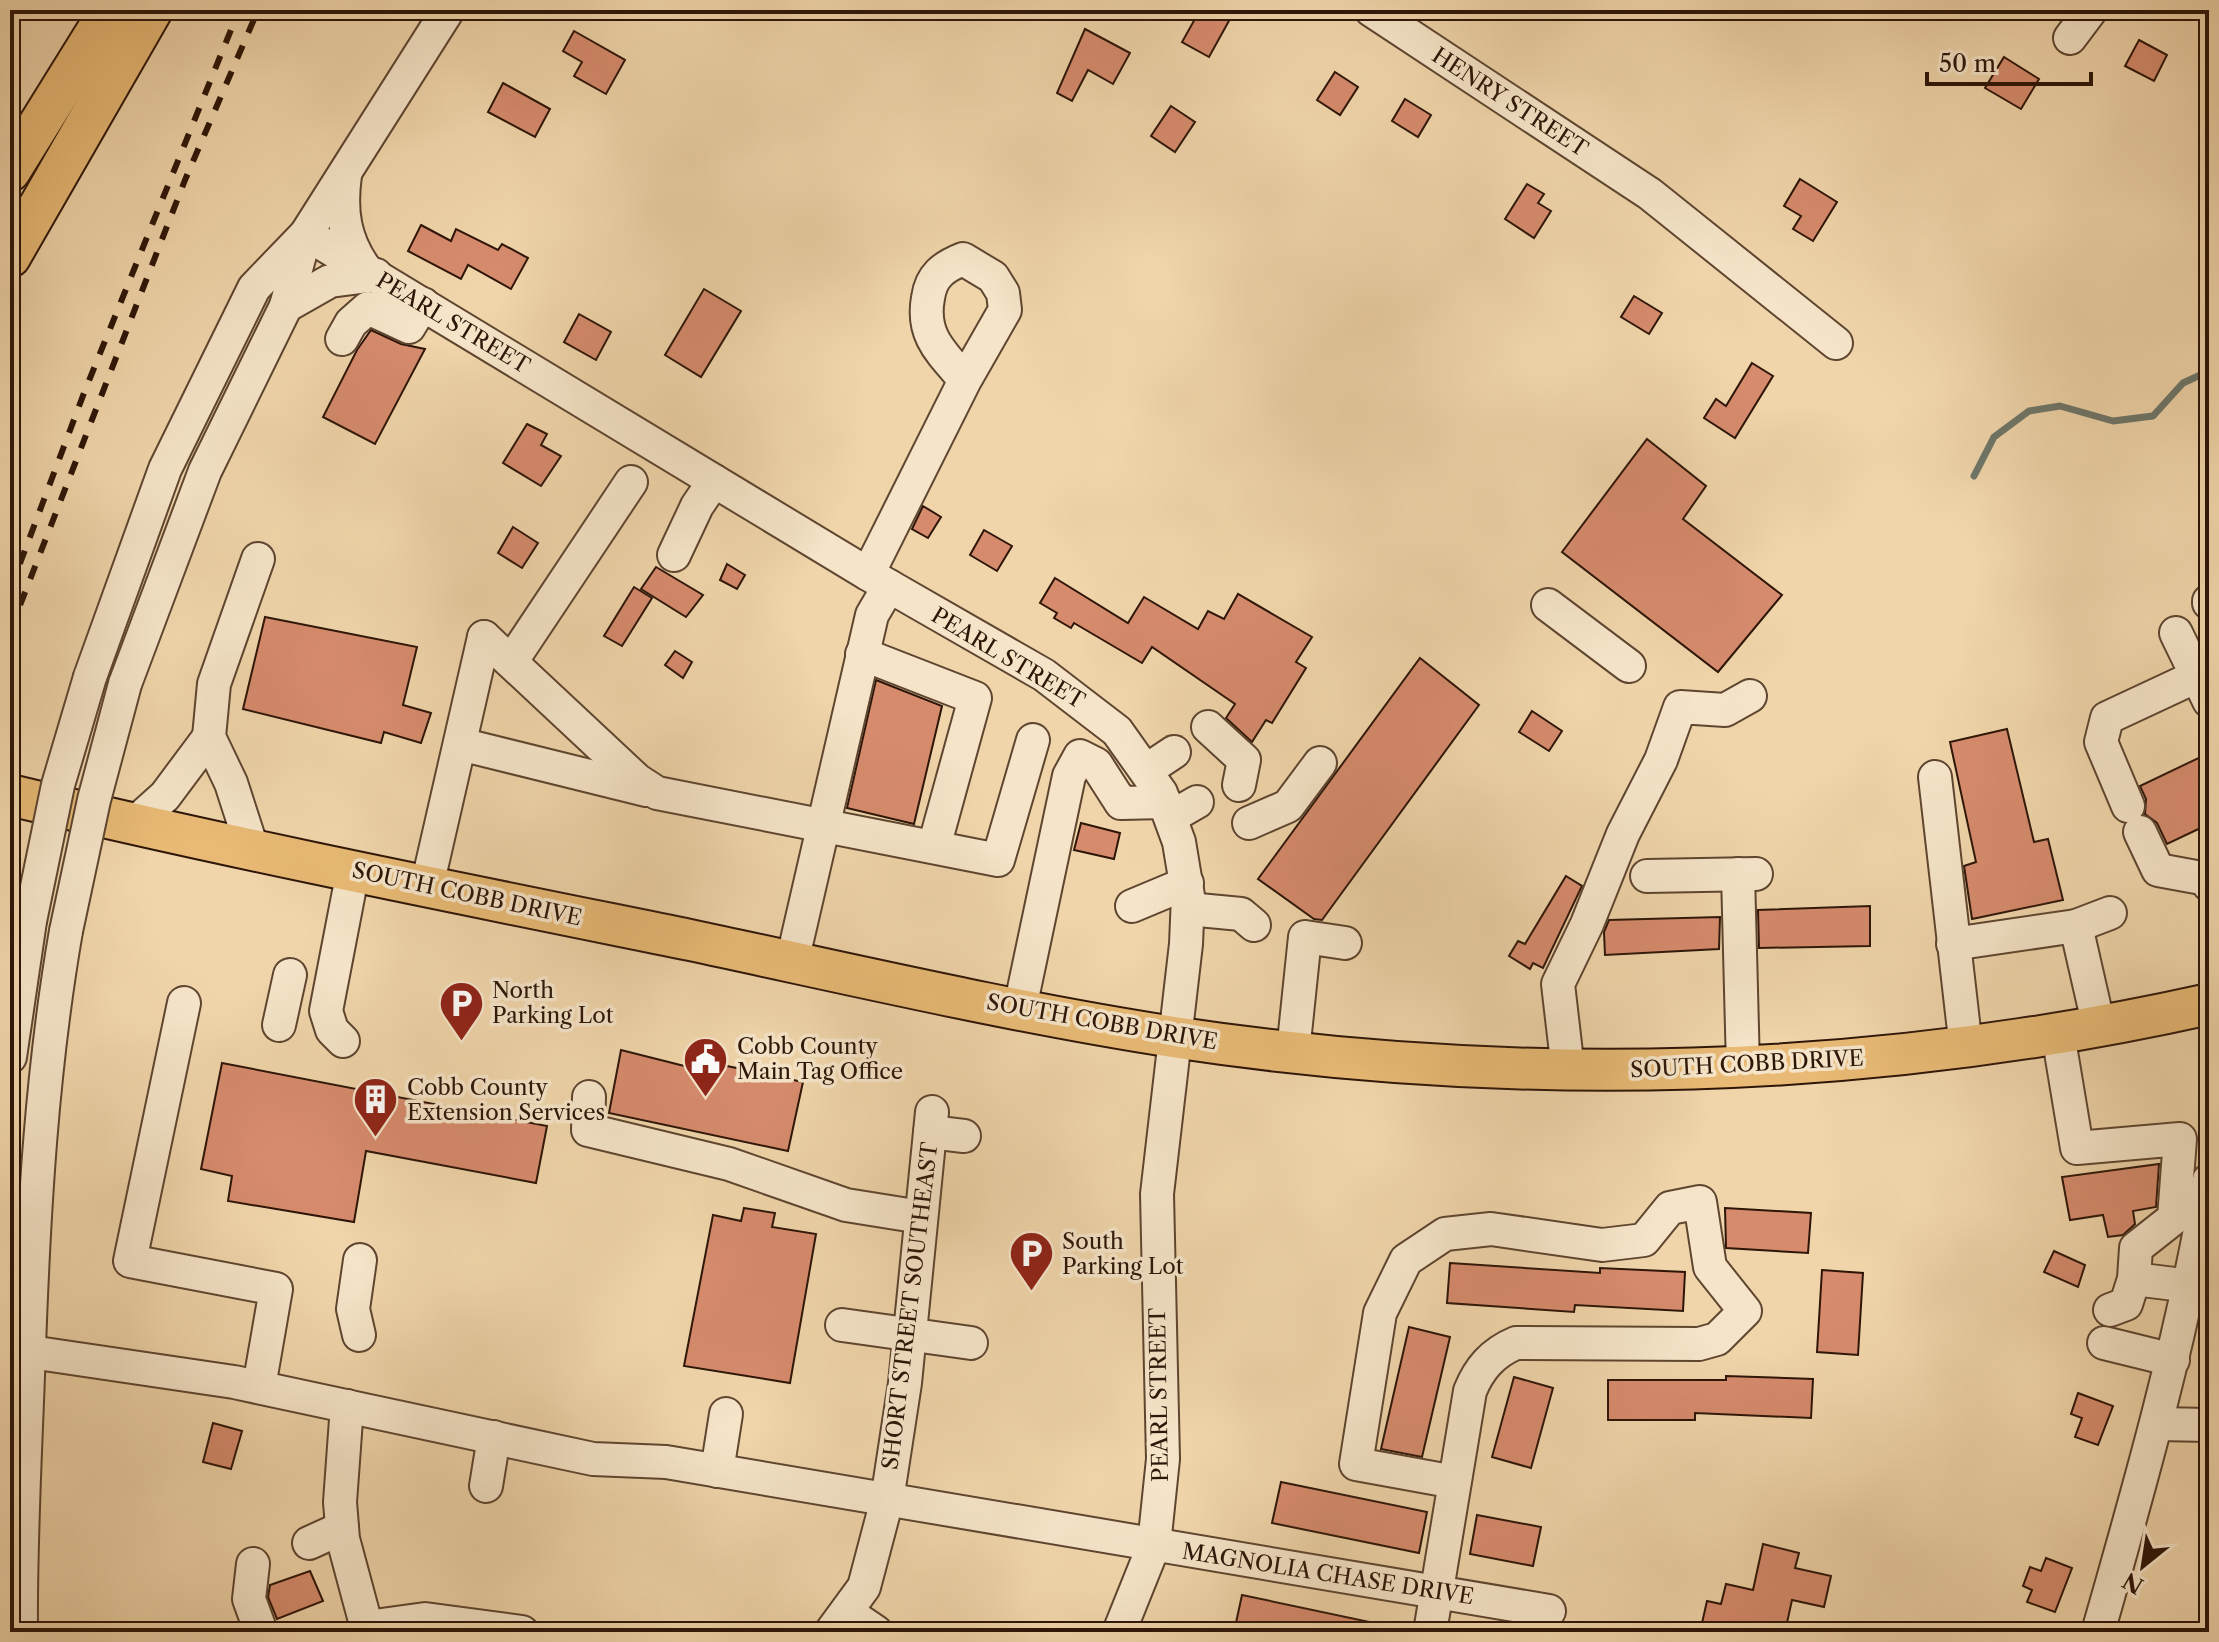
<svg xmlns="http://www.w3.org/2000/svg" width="2219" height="1642" font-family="'Libre Caslon Text',serif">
<rect width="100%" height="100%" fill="#f0d5aa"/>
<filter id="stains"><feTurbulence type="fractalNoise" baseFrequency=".0025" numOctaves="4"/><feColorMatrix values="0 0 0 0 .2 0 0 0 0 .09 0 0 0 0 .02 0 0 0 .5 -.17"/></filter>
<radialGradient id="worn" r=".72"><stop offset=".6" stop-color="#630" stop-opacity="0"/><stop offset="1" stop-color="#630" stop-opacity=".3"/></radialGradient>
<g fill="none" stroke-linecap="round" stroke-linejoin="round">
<polyline stroke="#6e776a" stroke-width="7" points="1974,476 1994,437 2029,411 2060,406 2113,421 2153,416 2183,383 2209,371"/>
</g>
<g fill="#d68b6d" stroke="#2d1508" stroke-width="2">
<polygon points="1200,10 1235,10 1209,57 1182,42"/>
<polygon points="1085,29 1130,53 1113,84 1088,70 1072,101 1057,93"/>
<polygon points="574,31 625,60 606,94 574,76 582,62 563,51"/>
<polygon points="2139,40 2167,55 2154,81 2125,66"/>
<polygon points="2004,57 2039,79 2021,109 1985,88"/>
<polygon points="1335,72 1358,87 1340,115 1317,100"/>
<polygon points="503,83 550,109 535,137 488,112"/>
<polygon points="1405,99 1431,115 1418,137 1392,121"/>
<polygon points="1171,106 1195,122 1175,152 1151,136"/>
<polygon points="1800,179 1837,202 1813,241 1793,229 1801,216 1784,206"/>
<polygon points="1527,184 1544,194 1538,203 1551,211 1534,238 1505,219"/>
<polygon points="421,225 451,241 456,229 498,250 502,244 528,258 511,289 468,265 461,279 408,251"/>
<polygon points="704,289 741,311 701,377 665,355"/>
<polygon points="1634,296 1662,313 1649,334 1621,317"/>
<polygon points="579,314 611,332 596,360 564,342"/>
<polygon points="371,330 401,344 425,349 375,444 323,417 357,350"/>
<polygon points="1752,363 1773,376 1735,438 1704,418 1716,399 1726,406"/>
<polygon points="527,424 547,434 541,445 561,456 541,486 503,463"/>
<polygon points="1647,439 1706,486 1683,519 1782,595 1718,672 1562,552"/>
<polygon points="923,506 941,517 928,538 912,529"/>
<polygon points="513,527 538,543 522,568 498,553"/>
<polygon points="984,530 1012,546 997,571 970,555"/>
<polygon points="727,564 745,575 737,589 720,580"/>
<polygon points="656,567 703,595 686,617 641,589"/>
<polygon points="1055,578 1128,623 1144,597 1198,629 1208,611 1224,619 1238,594 1312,637 1296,662 1306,668 1272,723 1266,720 1252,742 1226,718 1235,704 1152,647 1142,663 1074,623 1071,628 1054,618 1057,613 1040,603"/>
<polygon points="634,587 652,598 622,646 604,636"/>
<polygon points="265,617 417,647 403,705 431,713 421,743 384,732 381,743 243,709"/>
<polygon points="675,651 692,662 683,678 665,665"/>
<polygon points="1420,658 1479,705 1322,920 1314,919 1258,879"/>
<polygon points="876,680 942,706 914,824 847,808"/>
<polygon points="1532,711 1562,731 1549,751 1519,732"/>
<polygon points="2007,729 2034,842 2048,839 2063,900 1972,919 1964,866 1976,862 1950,742"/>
<polygon points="2209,753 2209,824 2167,844 2157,823 2145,814 2146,799 2140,786"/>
<polygon points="1081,823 1120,833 1114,859 1074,850"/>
<polygon points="1566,876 1582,886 1543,968 1533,963 1530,969 1509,956 1518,941 1525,944"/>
<polygon points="1870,906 1870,946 1759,948 1758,910"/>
<polygon points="1720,917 1719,949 1605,955 1604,932 1609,920"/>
<polygon points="621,1050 720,1075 722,1065 803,1082 788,1151 609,1113"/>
<polygon points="222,1063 547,1126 536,1183 366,1151 354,1222 228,1201 232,1176 201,1169"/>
<polygon points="2159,1164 2156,1207 2133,1211 2135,1224 2123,1235 2108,1237 2103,1215 2070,1220 2062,1177"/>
<polygon points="744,1208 775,1213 772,1227 816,1234 790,1383 684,1366 713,1215 741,1221"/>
<polygon points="1725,1208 1811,1213 1808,1253 1726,1248"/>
<polygon points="2054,1251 2085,1265 2078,1287 2044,1272"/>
<polygon points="1450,1263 1600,1273 1600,1268 1685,1272 1683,1311 1575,1305 1574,1312 1447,1303"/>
<polygon points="1822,1270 1863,1273 1858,1355 1817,1352"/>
<polygon points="1409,1327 1450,1337 1422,1457 1381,1449"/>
<polygon points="1726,1376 1813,1379 1811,1418 1695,1413 1695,1420 1608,1420 1608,1380 1726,1380"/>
<polygon points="1514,1377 1553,1388 1531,1468 1492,1457"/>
<polygon points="2078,1393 2113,1406 2098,1445 2075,1437 2082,1418 2071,1414"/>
<polygon points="213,1423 242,1431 231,1469 203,1462"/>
<polygon points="1281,1482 1427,1512 1419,1553 1272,1523"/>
<polygon points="1477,1515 1541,1527 1533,1566 1470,1554"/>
<polygon points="1763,1544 1799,1553 1795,1568 1831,1576 1824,1607 1792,1600 1785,1632 1700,1632 1707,1601 1721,1604 1726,1584 1753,1590"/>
<polygon points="2046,1558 2072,1568 2055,1612 2027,1602 2032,1590 2023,1586 2030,1567 2041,1571"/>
<polygon points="310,1571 323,1601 277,1619 268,1597 270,1585"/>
<polygon points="1242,1595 1379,1624 1378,1632 1234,1632"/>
</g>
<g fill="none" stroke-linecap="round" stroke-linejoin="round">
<defs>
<g id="minor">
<polyline points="1371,10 1650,194 1836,343"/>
<polyline points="2070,38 2091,10"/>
<path d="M345,175C340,211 344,240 366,270"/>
<polyline points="306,234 868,574 1044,675 1117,731 1161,793 1179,842 1188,896 1186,944 1157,1194 1163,1459 1154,1545 1119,1632"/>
<polyline points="286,306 330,281 376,275"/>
<polyline points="342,339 351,323 368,308 409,327 423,304"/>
<polyline points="674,555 697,506 714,481"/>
<path d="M868,574L965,380L1005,310L1003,293L993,277L963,259C943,267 931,276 928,298C921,336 942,353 965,380"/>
<polyline points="2209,601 2209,603"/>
<polyline points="1548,605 1629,666"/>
<polyline points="2176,633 2209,701"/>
<polyline points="484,637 637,780 657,793 998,860 1033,740"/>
<polyline points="862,654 975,698 934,847"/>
<polyline points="511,662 631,482"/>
<polyline points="90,677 165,469 254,288 306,234 448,10"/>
<polyline points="125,684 205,471 286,306 304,240"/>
<polyline points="1208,727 1244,760 1239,785"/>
<polyline points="460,744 646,790"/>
<polyline points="1147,770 1174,752"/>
<polyline points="1935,777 1966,1048"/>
<polyline points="2128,806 2101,742 2107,718 2197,676"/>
<polyline points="1171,817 1197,802"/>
<polyline points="135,823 165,796 209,737"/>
<polyline points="1249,823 1288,806 1320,763"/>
<polyline points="2140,832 2158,870 2207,879 2209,885"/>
<polyline points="252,848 231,783 209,737 214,684 258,559"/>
<polyline points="1738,874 1743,1067"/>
<polyline points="1647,876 1756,874"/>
<polyline points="427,886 484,637"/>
<polyline points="1132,906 1187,883"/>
<polyline points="1188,909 1241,914 1254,925"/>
<polyline points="2076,926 2110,913"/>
<polyline points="1953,944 2076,926 2099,1027"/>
<polyline points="792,962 872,615 889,586"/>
<polyline points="184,1003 130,1261 276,1289 259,1387"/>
<polyline points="1020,1008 1069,776 1080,756 1096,764 1121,803 1165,802"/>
<polyline points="279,1025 290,975"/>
<polyline points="2058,1034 2077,1148 2180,1139 2174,1218 2136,1248 2134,1279 2191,1286"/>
<polyline points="343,1041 332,1030 326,1011 353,871"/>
<polyline points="1293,1052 1305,937 1345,943"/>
<polyline points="10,1057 30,921"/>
<polyline points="1568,1070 1558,984 1587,924 1623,834 1661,760 1680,707 1725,710 1750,696"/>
<polyline points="589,1097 588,1130 729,1164 846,1205 921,1217"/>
<polyline points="930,1132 964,1136"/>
<polyline points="2110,1310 2126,1304 2134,1279"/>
<polyline points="842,1325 971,1343"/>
<polyline points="359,1335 353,1309 360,1260"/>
<polyline points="2104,1343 2173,1360"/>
<polyline points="10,1349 234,1382 593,1459 666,1462 1549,1611"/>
<polyline points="347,1406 340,1502 343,1539 368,1632"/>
<polyline points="2158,1424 2209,1425"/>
<polyline points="717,1471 726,1414"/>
<polyline points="486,1486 494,1437"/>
<polyline points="309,1543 342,1528"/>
<polyline points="253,1564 249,1599 261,1632"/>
<polyline points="848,1613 876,1632"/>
<polyline points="367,1627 425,1619 522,1632"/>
<path d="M21,1632C20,1536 26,1442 29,1347C34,1207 42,1069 66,931"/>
<polyline points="831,1632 864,1587 887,1500 905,1383 932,1112"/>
<path d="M1430,1632L1470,1391C1479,1369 1492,1353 1516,1343L1699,1344L1717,1339L1745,1311L1710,1267L1700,1202L1670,1208L1644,1240L1602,1245L1491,1229L1445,1234L1406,1260L1380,1313L1356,1464L1455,1482"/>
<path d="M2098,1632C2141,1482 2183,1334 2209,1180"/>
</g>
<g id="major">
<polyline points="10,171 110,10"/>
<polyline points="10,257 152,10"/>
<path d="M10,795C235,849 463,894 690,940C850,974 1011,1012 1173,1037C1518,1089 1869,1080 2209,1004"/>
</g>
</defs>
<use href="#minor" stroke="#5e4530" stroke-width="36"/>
<use href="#major" stroke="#2d1508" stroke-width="44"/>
<use href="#minor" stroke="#f5e4c8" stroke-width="32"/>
<use href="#major" stroke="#e8ba75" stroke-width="40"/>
<g stroke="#2d1508" stroke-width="6" stroke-dasharray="14 14" stroke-linecap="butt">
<polyline points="10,590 84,393 239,10"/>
<polyline points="10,631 185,180 258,10"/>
</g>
<defs>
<g id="minor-bridge">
<polyline points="30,921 58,785 90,677"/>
<polyline points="66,931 94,800 125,684"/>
</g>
</defs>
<use href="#minor-bridge" stroke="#5e4530" stroke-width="36" stroke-linecap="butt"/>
<use href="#minor-bridge" stroke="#f5e4c8" stroke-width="32"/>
</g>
<defs>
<symbol id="parking-pin" viewBox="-11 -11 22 30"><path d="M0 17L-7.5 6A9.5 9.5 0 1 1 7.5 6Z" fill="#8f2418" stroke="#f5e4c8"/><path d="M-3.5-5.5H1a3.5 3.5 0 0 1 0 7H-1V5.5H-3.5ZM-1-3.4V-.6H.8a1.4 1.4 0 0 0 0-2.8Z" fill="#fff"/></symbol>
<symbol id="civic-pin" viewBox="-11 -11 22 30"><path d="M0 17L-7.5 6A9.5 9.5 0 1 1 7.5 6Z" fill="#8f2418" stroke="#f5e4c8"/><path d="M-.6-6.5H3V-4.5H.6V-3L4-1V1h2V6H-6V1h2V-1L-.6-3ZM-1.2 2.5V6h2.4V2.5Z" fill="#fff"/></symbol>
<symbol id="building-pin" viewBox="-11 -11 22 30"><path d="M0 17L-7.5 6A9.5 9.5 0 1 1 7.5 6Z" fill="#8f2418" stroke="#f5e4c8"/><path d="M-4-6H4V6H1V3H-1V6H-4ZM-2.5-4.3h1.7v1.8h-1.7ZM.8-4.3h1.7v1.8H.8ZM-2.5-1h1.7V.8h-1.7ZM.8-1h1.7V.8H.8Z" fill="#fff"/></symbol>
</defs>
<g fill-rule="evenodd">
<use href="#parking-pin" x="436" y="978" width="51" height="69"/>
<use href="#civic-pin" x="680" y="1034" width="51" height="69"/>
<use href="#building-pin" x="350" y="1074" width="51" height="69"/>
<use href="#parking-pin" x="1006" y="1228" width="51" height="69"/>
</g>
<g text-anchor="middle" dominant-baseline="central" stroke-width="7" stroke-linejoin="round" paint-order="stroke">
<g font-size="22" fill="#2d1508" stroke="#f5e4c8">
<text transform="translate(1510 102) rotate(33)">HENRY STREET</text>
<text transform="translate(453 323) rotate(31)">PEARL STREET</text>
<text transform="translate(1008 658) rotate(31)">PEARL STREET</text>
<text transform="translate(467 894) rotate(12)">SOUTH COBB DRIVE</text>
<text transform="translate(1102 1022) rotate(10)">SOUTH COBB DRIVE</text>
<text transform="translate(1747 1064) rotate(-3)">SOUTH COBB DRIVE</text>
<text transform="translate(910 1306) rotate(-83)">SHORT STREET SOUTHEAST</text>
<text transform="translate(1159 1395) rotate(-91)">PEARL STREET</text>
<text transform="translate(1328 1574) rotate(9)">MAGNOLIA CHASE DRIVE</text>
</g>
<g font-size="22" fill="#2d1508" stroke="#f5e4c8" text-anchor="start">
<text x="492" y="990">North<tspan x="492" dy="25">Parking Lot</tspan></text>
<text x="737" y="1046">Cobb County<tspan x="737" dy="25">Main Tag Office</tspan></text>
<text x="407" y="1087">Cobb County<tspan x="407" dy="25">Extension Services</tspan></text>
<text x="1062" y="1241">South<tspan x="1062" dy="25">Parking Lot</tspan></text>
</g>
</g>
<rect width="2219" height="1642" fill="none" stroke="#f0d5aa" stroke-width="40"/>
<rect x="12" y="12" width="2195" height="1618" fill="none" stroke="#2d1508" stroke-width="4"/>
<rect x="20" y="20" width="2179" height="1602" fill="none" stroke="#2d1508" stroke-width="2"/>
<g transform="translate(2143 1566) rotate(210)" stroke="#f5e4c8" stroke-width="6" paint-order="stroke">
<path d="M0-6L14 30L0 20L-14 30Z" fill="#2d1508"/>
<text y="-12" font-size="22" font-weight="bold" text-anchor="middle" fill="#2d1508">N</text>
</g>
<path d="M1927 72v12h164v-12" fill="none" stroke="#2d1508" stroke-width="4"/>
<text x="1939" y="72" font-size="24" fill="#2d1508" stroke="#f5e4c8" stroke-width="6" paint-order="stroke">50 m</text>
<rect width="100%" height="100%" filter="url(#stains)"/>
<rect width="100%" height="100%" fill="url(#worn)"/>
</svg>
